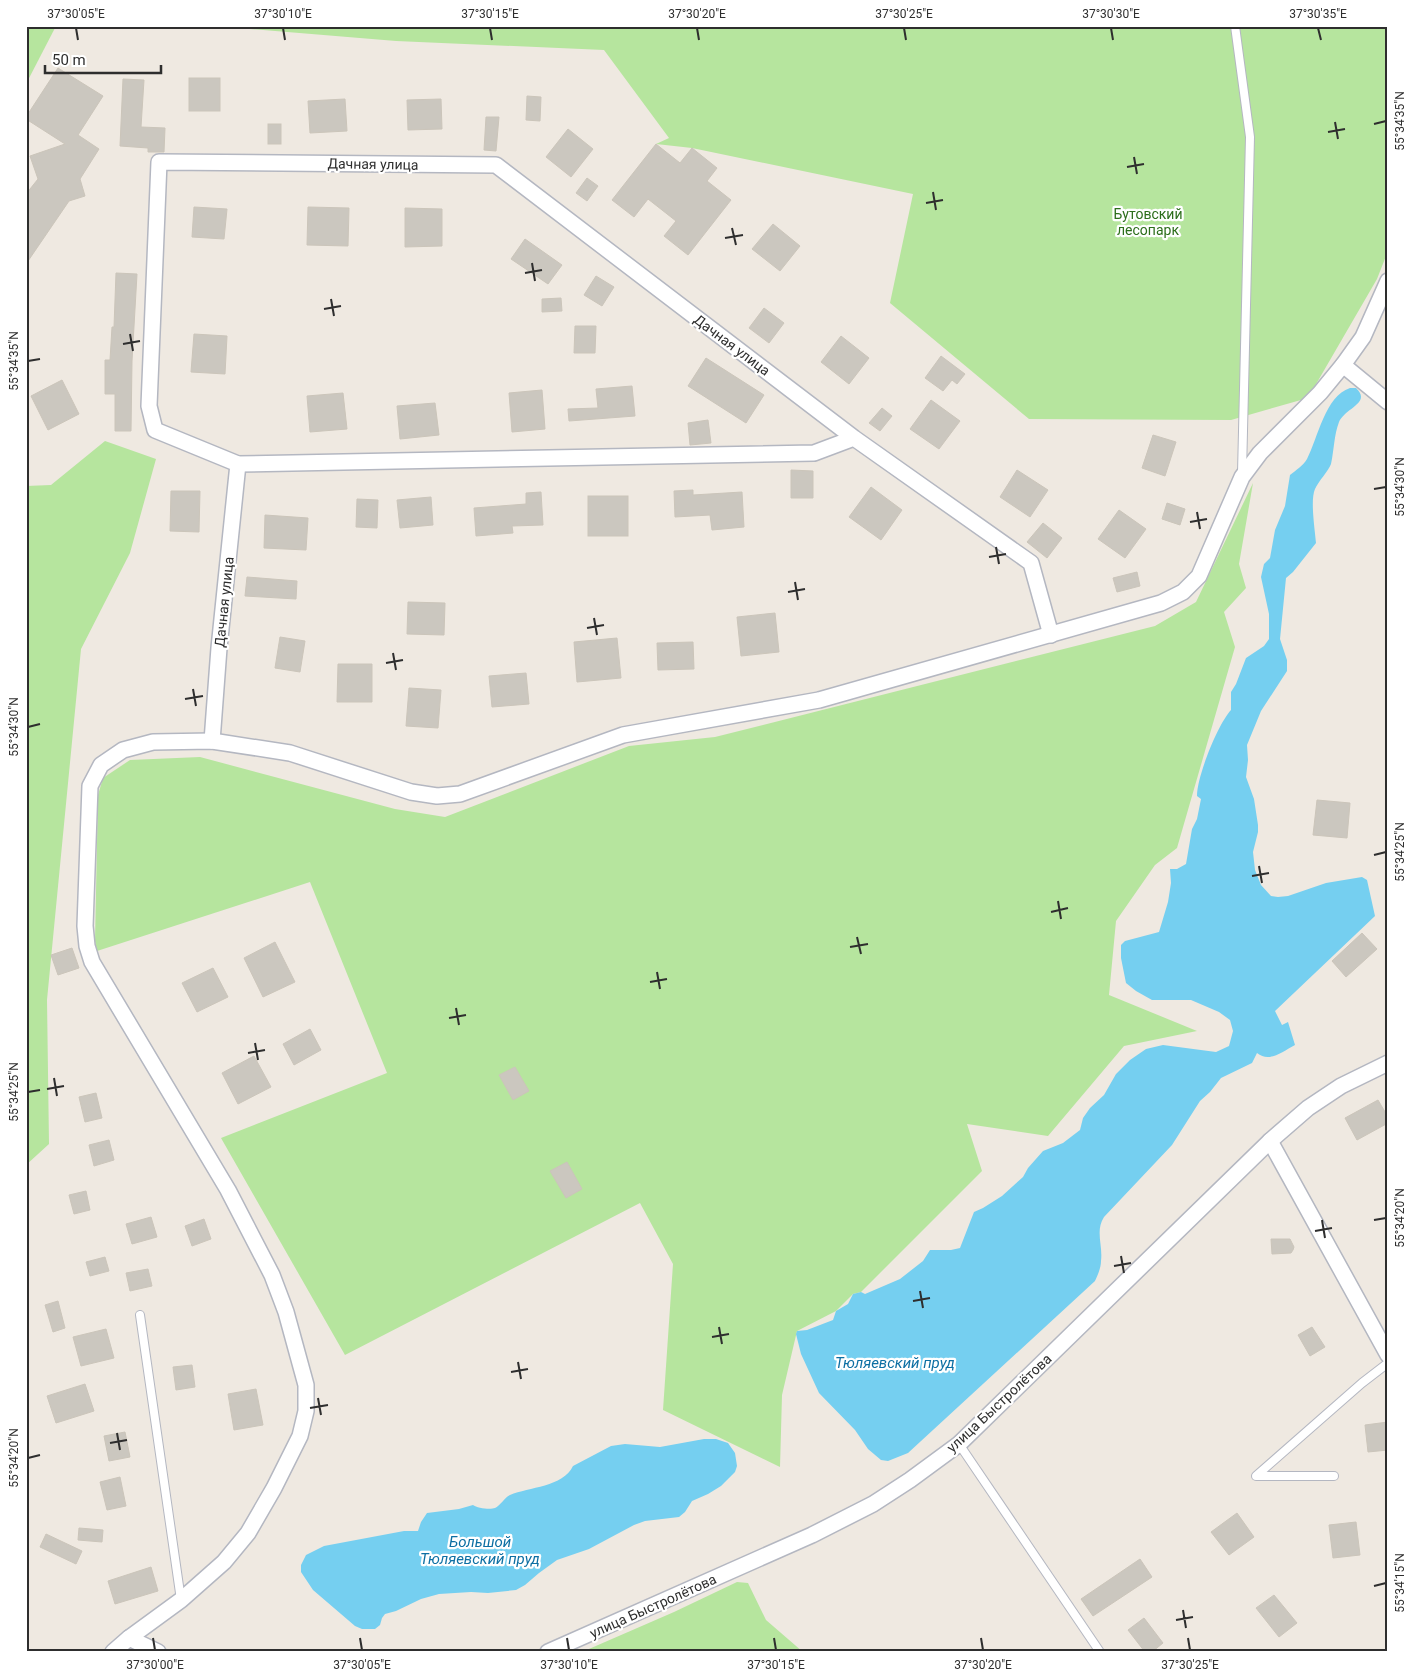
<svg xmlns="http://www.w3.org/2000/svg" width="1414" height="1678" font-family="Roboto,sans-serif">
<rect width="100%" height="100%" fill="#efe9e1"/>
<g fill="#b6e59e">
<polygon points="26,26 56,26 26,84"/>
<polygon points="213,26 1388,26 1388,251 1377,279 1308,398 1231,420 1029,419 890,303 913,194 692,148 656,144 669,138 604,50 396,41"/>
<polygon points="105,441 156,459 130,553 81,649 47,1000 49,1144 26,1165 26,486 51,485"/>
<polygon points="1253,483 1239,564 1246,588 1224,612 1235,647 1177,848 1155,865 1116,921 1109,995 1197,1031 1124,1046 1048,1136 967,1124 982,1171 861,1292 853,1294 836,1311 797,1331 782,1395 780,1467 663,1410 673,1264 640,1203 345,1355 221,1138 387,1073 310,882 97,951 95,941 98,795 103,778 130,760 200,757 395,809 445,817 629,746 715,737 1155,626 1196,602"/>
<polygon points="737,1582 748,1583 766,1620 803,1652 582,1652 674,1612"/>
</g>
<g fill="#75cff0">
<path d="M1350,388H1356C1372,403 1345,408 1339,422C1334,435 1334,450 1331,464C1329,470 1318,482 1315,489C1310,500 1315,530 1316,543L1293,572L1286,578L1280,639L1287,660V671L1261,711L1247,745L1248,760L1246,777L1254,799L1258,825V832L1253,852L1255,870L1261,885L1271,896L1278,897L1288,896L1326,883L1362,877L1367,880L1375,916L1275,1011L1282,1025L1288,1022L1295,1045C1282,1052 1269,1063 1257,1053L1252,1063L1221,1078L1210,1092L1200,1101L1172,1145L1104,1217C1095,1231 1103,1245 1101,1261C1101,1268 1098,1274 1095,1281L908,1453L888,1461L881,1460L868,1449L855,1430L819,1393L801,1354L796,1334L797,1331L807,1330L833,1320L836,1311L848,1304L853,1294L861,1292L865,1294L900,1279L923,1261L930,1250H951L960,1248L974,1212L983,1208L1002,1196L1023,1177L1028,1168L1043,1151L1063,1143L1080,1130L1083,1118L1090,1108L1104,1095L1116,1074L1130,1060L1146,1049L1163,1045L1216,1052L1229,1046L1233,1031L1230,1020L1219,1012L1191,1000H1152L1136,991L1126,983L1121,958V945L1125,941L1159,932L1168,902L1171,883L1170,869H1177L1186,864L1192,829L1197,819L1201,799L1197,796C1197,776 1218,724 1231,710V692L1236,684L1246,658L1264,646L1269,639V614L1261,577L1264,564L1270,558L1275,530L1285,506L1290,475C1296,470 1303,466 1307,459C1318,438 1325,396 1350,388Z"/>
<path d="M704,1439H716L728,1443L735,1453L737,1466L735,1472L721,1486L708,1494L692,1501L685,1512L679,1517L645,1521L634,1525L589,1549L557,1560L539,1573L525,1585L516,1590L488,1593L471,1592L439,1594L421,1599L396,1611L385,1614L382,1618L380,1625L375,1629H362L355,1626L313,1590L301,1572V1565L306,1555L324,1546L404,1531H418L421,1522L427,1513L459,1509L473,1505C477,1508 490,1510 495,1508C500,1506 504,1498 510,1495C529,1487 563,1487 573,1466L611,1446L625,1444L660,1447Z"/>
</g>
<g fill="#cbc7bf" stroke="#cbc5ba">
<polygon points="58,68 103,96 78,135 99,149 80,179 85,196 69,201 26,264 26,194 38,179 30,156 65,144 26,119 26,117"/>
<rect x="189" y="78" width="31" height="33"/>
<polygon points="123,79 144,80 141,127 165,128 164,152 148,152 148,148 120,146"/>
<polygon points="527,96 541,97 540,121 526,120"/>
<polygon points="345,99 347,131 310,133 308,101"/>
<polygon points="441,99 442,129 408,130 407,100"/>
<polygon points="486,117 499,117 496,151 484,150"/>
<rect x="268" y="124" width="13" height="20"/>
<polygon points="568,129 593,149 571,177 546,157"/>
<polygon points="656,144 680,163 692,148 717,168 707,181 731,200 688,255 664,236 676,221 648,199 634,217 612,200"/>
<polygon points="587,178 598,186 587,201 576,193"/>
<polygon points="194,207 227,209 224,239 192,237"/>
<polygon points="308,207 349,208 348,246 307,245"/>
<polygon points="405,208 442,209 442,246 405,247"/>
<polygon points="773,224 800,246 780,271 752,249"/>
<polygon points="525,239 562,265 548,284 511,259"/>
<polygon points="116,273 137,274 132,361 131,431 115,431 115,394 105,394 105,360 110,360 112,327 114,327"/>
<polygon points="596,276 614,287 602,306 584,295"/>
<polygon points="561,298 562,311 542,312 542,299"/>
<polygon points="764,308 784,323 769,343 749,328"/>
<polygon points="575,326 596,326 595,353 574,353"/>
<polygon points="194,334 227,336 225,374 191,372"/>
<polygon points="841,336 869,358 849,384 821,362"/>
<polygon points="941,356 965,374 957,384 952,380 943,391 925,378"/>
<polygon points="706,358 764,395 746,423 688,386"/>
<polygon points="62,380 79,414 48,430 31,396"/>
<polygon points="632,386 635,416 569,421 568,409 598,408 596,389"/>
<polygon points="542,390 545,429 512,432 509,393"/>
<polygon points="343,393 347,429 310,432 307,396"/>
<polygon points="931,400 960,421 939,449 910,429"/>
<polygon points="435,403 439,435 400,439 397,406"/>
<polygon points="882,408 892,416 880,431 869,423"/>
<polygon points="708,420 711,443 690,445 688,423"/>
<polygon points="1153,435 1176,442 1165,476 1142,468"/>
<polygon points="791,470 813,471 813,498 791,498"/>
<polygon points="1017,470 1048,490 1030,517 1000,497"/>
<polygon points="871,487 902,510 881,540 849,517"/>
<polygon points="693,490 693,495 742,492 744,527 712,530 710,515 675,517 674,491"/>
<polygon points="171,491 200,491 199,532 170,531"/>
<polygon points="541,492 543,525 512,526 513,533 476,536 474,508 526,504 526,493"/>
<rect x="588" y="496" width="40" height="40"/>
<polygon points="431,497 433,525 400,528 397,500"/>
<polygon points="357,499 378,500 377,528 356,527"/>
<polygon points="1167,503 1185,509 1180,525 1162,519"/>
<polygon points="1119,510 1146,529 1125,558 1098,539"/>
<polygon points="265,515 308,518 306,550 264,548"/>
<polygon points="1043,523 1062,538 1047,558 1027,542"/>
<polygon points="1137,572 1140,586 1117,592 1113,578"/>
<polygon points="247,577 297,581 296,599 245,596"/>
<polygon points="408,602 445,603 444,635 407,634"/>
<polygon points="775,613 779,652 741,656 737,617"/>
<polygon points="280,637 305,641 300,672 275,668"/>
<polygon points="617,638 621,678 577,682 574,642"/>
<polygon points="693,642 694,669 658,670 657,643"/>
<polygon points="338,664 372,664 372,702 337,702"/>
<polygon points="526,673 529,704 492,707 489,676"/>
<polygon points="409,688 441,690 438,728 406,726"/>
<polygon points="1317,800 1350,803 1347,838 1313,835"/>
<polygon points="1362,933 1377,949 1346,977 1332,961"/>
<polygon points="275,942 295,982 263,997 244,958"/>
<polygon points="72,948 79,968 58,975 51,955"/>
<polygon points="213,968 228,997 197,1012 182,983"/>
<polygon points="310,1029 321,1050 294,1065 283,1044"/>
<polygon points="254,1056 271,1087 238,1104 222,1073"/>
<polygon points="515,1067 529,1091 513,1100 499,1075"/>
<polygon points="96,1093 102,1118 85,1122 79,1097"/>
<polygon points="1378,1100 1388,1117 1388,1123 1357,1140 1345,1118"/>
<polygon points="109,1140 114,1160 94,1166 89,1145"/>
<polygon points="567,1162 582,1189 566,1198 550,1171"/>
<polygon points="86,1191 90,1210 74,1214 69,1195"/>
<polygon points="151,1217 157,1237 132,1244 126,1224"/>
<polygon points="204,1219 211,1239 192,1246 185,1226"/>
<polygon points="1271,1239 1290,1239 1294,1247 1293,1250 1291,1253 1272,1254"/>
<polygon points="105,1257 109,1271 90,1276 86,1262"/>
<polygon points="148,1269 152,1286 130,1291 126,1273"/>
<polygon points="58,1301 65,1328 53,1332 45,1305"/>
<polygon points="1312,1327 1325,1347 1310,1356 1298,1335"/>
<polygon points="106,1329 114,1358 81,1366 73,1337"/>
<polygon points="192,1365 195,1387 176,1390 173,1367"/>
<polygon points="85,1384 94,1411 56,1423 47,1396"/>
<polygon points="256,1389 263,1425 234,1430 228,1394"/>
<polygon points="1388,1422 1388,1450 1368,1452 1365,1425"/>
<polygon points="125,1432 130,1457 109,1461 104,1436"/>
<polygon points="120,1477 126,1506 107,1510 100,1482"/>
<polygon points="1237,1513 1254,1537 1229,1555 1211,1532"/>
<polygon points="1356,1522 1360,1555 1333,1558 1329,1525"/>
<polygon points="79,1528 103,1530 102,1542 78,1540"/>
<polygon points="46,1534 82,1551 76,1564 40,1547"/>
<polygon points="1140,1559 1152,1577 1093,1616 1081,1599"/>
<polygon points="151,1567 158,1591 115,1604 108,1581"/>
<polygon points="1274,1595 1297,1623 1279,1637 1256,1608"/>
<polygon points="1144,1618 1163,1643 1152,1652 1145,1652 1128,1630"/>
</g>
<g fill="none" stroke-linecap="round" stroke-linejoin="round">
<defs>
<g id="lane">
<polyline points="1235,26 1250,137 1242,473"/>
<polyline points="140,1315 181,1600"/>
<polyline points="959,1444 1100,1652"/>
<polyline points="1334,1476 1256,1476 1362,1383 1388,1363"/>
</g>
<g id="street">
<polyline points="1343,365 1388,402"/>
<polyline points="854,438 814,453 238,464 155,430 149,406 159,162 496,165 854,438 1031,563 1051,635"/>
<polyline points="212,741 219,648 238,464"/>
<polyline points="1270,1141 1388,1355"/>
<polyline points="129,1638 181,1600 224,1562 248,1533 274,1488 300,1436 306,1411 306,1385 286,1312 272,1275 228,1190 92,962 87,946 85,926 90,786 101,765 123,750 153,742 212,741 290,753 411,792 437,796 460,794 623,735 819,700 1161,603 1183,592 1199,576 1242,477 1260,453 1320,393 1343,365 1363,337 1388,281"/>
<polyline points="113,1652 129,1638 158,1652"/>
<polyline points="548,1652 812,1535 873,1504 910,1480 959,1444 1270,1141 1308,1108 1341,1086 1388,1063"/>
</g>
</defs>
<use href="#lane" stroke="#b4b7c1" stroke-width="10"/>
<use href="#street" stroke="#b4b7c1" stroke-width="18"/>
<use href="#lane" stroke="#fff" stroke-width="8"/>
<use href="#street" stroke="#fff" stroke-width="15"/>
</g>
<path fill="none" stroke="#2e2e2e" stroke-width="2" d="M76,28L78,40M283,28L285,40M490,28L492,40M697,28L699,40M904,28L906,40M1111,28L1113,40M1318,28L1321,40M1335,122L1338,139M1374,124L1386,121M1328,132L1345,129M1134,157L1137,174M1127,167L1144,164M933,192L936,210M926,203L943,200M732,228L736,245M725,238L743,235M532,263L535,281M525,273L542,270M331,299L334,316M324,309L341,306M130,334L133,351M123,344L140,341M28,361L40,359M1374,489L1386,487M1197,512L1200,529M1190,522L1207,519M996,547L999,564M989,557L1006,554M795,582L798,600M788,592L805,589M594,618L597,635M587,628L604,625M393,653L396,670M386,663L403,660M193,689L196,706M185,699L203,696M28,727L40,724M1374,855L1386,852M1259,866L1262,883M1252,876L1269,873M1058,901L1061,919M1051,912L1068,908M857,937L861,954M850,947L868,944M657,972L660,989M650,982L667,979M456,1008L459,1025M449,1018L466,1015M255,1043L258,1060M248,1053L265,1050M54,1078L57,1096M47,1089L64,1086M28,1092L40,1090M1322,1220L1325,1238M1374,1220L1386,1218M1315,1231L1332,1228M1121,1256L1124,1273M1114,1266L1131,1263M920,1291L923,1308M913,1301L930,1298M719,1327L722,1344M712,1337L729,1334M518,1362L521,1379M511,1372L528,1369M318,1398L321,1415M310,1408L328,1405M117,1433L120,1450M110,1443L127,1440M28,1458L40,1455M1374,1586L1386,1583M1183,1610L1186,1628M1176,1620L1193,1617M153,1638L155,1650M360,1638L362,1650M567,1638L569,1650M774,1638L776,1650M981,1638L983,1650M1188,1638L1190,1650"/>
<g text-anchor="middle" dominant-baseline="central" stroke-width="4.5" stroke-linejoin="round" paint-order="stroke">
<g font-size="14" fill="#2e2e2e" stroke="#fff">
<text transform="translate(373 164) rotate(1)">Дачная улица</text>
<text transform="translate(732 345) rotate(37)">Дачная улица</text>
<text transform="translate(224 602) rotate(-84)">Дачная улица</text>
<text transform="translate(999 1403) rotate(-43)">улица Быстролётова</text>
<text transform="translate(653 1606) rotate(-24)">улица Быстролётова</text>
</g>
<g font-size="14" fill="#2c6e1b" stroke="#fff">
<text x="1148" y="214">Бутовский<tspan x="1148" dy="16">лесопарк</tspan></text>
</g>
<g font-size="15" font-style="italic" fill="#0d6fa3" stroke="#fff">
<text x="895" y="1363">Тюляевский пруд</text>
<text x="480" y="1542">Большой<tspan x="480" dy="17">Тюляевский пруд</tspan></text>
</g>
</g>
<rect width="1414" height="1678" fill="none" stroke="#ffffff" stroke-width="55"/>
<path d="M45 65v8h116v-8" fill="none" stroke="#2e2e2e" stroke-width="2.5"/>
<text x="52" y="65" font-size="15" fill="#2e2e2e" stroke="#ffffff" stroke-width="4" paint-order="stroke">50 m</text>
<rect x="28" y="28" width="1358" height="1622" fill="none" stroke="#2e2e2e" stroke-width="2"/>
<g font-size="12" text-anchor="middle" fill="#2e2e2e">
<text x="76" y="18">37°30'05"E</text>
<text x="283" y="18">37°30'10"E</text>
<text x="490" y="18">37°30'15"E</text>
<text x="697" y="18">37°30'20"E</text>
<text x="904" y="18">37°30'25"E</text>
<text x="1111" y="18">37°30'30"E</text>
<text x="1318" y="18">37°30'35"E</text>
<text transform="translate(1400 121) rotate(-90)" y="4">55°34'35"N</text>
<text transform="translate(14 361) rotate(-90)" y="4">55°34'35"N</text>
<text transform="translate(1400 487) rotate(-90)" y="4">55°34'30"N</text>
<text transform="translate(14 727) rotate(-90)" y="4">55°34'30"N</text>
<text transform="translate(1400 852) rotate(-90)" y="4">55°34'25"N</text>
<text transform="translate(14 1092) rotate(-90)" y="4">55°34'25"N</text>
<text transform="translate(1400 1218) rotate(-90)" y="4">55°34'20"N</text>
<text transform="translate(14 1458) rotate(-90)" y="4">55°34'20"N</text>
<text transform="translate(1400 1583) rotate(-90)" y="4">55°34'15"N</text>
<text x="155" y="1669">37°30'00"E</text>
<text x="362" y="1669">37°30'05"E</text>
<text x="569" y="1669">37°30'10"E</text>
<text x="776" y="1669">37°30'15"E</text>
<text x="983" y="1669">37°30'20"E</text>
<text x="1190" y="1669">37°30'25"E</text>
</g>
</svg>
